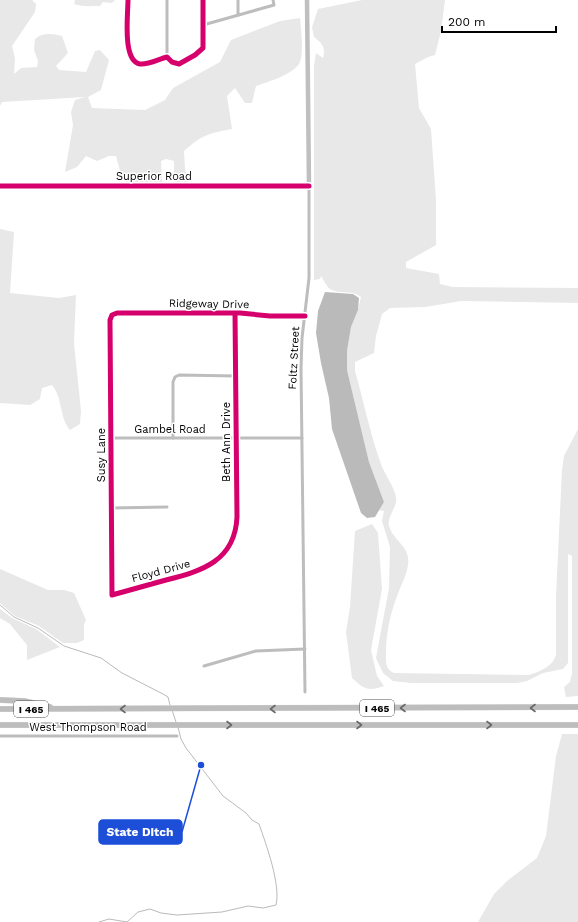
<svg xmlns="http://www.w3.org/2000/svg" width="578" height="922" font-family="'Work Sans',sans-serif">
<rect width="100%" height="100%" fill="#fff"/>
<g fill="#e8e8e8">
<path d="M0,0H32L36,4L35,12L12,46L15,58L14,74L21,68L37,67L38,61L34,50L35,39C44,32 52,34 62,36L68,53L56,66L59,70L86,72L95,51L100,50L109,60L101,90L88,97L92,108L145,110L165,100L173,88L220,62L231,40L280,21L300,18C301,31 304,49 300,62C295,74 268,82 256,86L252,103H245L235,88L227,96L232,129C209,133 202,135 184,151L185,169L189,183H174V161L166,159L161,161L162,183L126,182L120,171L116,156H109L97,161L86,156L77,167L65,172L73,125L71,112L75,100L85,97L2,102L0,106Z"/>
<path d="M75,0H114L115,1L111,3L103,2L100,6C91,6 82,7 74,4Z"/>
<path d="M362,0H445L441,31L435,55L428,57L415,64L419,108L431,129L436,200V245L406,262V268L439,274L440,284L453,287L578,288V303L461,301L425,307L390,308L382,314L376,336L374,353L355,362V371C364,402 370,434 381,464C385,475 394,486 396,497C398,507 387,515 389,526C393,541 411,546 408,565C407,574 402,583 399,591C391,611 386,631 386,653C386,662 385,669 394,673L529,675C541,671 552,667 556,655V596L562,470L564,456L578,429V696L566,697L564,687L570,682L572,673V556L568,554V663L563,669L543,673L527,681L517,683H411L393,681L383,673L376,658L389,588L390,547L382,521L384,511L379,510L384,502L369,462L347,370V351L351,327L358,310L361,297C351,289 340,295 330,289C326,286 324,280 321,276L320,279L314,280V66L316,53L323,58C326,48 322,43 314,37L312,27L318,9Z"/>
<path d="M0,229L14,232L10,293L59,298L76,295L74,343L81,411L80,424L70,430C59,417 63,398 52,385L42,388L40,399L30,405L0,403Z"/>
<path d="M372,524L378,533L382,589L371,650L377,676L384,686C368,692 364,689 352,678L346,632L350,607L355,531Z"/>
<polygon points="0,569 48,590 64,590 74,593 86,620 84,624 84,640 77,643 63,643 39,626 15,616 0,603"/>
<polygon points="0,609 12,618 36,629 60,647 27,660 27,645 10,624 0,618"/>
<polygon points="562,734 578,734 578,922 478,922 494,894 507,881 537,858 546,836 556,756"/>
</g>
<polygon fill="#bababa" points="325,292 353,294 359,298 358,310 351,327 347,351 347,370 369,462 384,502 375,517 367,518 361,513 332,429 329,398 321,363 316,333 318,311"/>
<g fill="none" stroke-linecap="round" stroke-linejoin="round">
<g stroke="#bababa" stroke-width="1">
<polyline points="0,605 14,617 38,628 64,646 101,658 122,673 163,694 168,697 170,705"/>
<polyline points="172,710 176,722"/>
<path d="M99,922L109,919L127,922L138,912L150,909L161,913L177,915L222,912L248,906L263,908L276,905C281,885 266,844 259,824L252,820L246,813L223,796L186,748L181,739L178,727"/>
</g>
<defs>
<g id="highway">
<polyline points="0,700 24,701 50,707"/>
<polyline points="0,709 578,707"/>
<polyline points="0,725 578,725"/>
</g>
</defs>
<use href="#highway" stroke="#dbdbdb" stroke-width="6"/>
<g stroke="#bdbdbd" stroke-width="3">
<path d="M128,0C128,14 122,61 140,64C148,65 159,59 167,57L172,62L179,64L195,55L203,48V0"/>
<polyline points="167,0 167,57"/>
<polyline points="238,0 238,15"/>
<polyline points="203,25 274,5 273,0"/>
<path d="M235,313L237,517C235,561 202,571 166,580C148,585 130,590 112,595L110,320L112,315L117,313H240L270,316H305"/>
<polyline points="111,438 302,438"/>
<polyline points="173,438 173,382 175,377 179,375 236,376"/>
<polyline points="111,508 167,507"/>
<polyline points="204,666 256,651 305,649"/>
<polyline points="305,692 301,368 302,338 309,278 309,186"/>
<polyline points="0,736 177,736"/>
</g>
<polyline stroke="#bfbfbf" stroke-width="4.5" points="0,186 309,186 307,0"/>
<use href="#highway" stroke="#bdbdbd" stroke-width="5.5"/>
<defs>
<g id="cycleway">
<path d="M128,0C128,14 122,61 140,64C148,65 159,59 167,57L172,62L179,64L195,55L203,48V0"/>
<polyline points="0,186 309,186"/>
<path d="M235,313L237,517C235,561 202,571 166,580C148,585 130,590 112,595L110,320L112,315L117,313H240L270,316H305"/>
</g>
</defs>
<use href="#cycleway" stroke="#fff" stroke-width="8"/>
<use href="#cycleway" stroke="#d6006c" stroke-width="5"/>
</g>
<defs><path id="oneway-chevron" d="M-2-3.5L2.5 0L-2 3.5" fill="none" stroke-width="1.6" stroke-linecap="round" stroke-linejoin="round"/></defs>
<g stroke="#686868">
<use href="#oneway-chevron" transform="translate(403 708) rotate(180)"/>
<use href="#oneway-chevron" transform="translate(533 708) rotate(180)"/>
<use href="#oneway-chevron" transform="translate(123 709) rotate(180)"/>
<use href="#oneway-chevron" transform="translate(273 709) rotate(180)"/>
<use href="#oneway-chevron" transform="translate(229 725)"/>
<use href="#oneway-chevron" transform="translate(359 725)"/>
<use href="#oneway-chevron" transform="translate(489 725)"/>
</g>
<g text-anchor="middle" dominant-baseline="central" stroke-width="3" stroke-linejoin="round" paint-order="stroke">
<g fill="#fff" stroke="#4c4c4c" stroke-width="1">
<rect x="360" y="700" width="34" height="16" rx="3"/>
<rect x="14" y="701" width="34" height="16" rx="3"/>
</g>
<g font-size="10" font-weight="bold" fill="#000">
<text x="377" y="708">I 465</text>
<text x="31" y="709">I 465</text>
</g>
<g font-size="11" fill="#000" stroke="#fff">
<text x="154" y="176">Superior Road</text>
<text transform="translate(209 304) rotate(1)">Ridgeway Drive</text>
<text transform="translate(294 358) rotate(-87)">Foltz Street</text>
<text x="170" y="429">Gambel Road</text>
<text transform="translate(226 442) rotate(-90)">Beth Ann Drive</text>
<text transform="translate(101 455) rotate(-90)">Susy Lane</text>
<text transform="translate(161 571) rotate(-15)">Floyd Drive</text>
<text x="88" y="727">West Thompson Road</text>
</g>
</g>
<path fill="none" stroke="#1d4ed8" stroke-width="1.5" d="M201 765L182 832"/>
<circle fill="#1d4ed8" stroke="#fff" stroke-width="1.5" cx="201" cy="765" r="4"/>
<rect fill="#1d4ed8" stroke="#1d4ed8" stroke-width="1.5" x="99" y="820" width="83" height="24" rx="4"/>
<g font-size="12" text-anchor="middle" font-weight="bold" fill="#fff">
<text x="140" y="836">State Ditch</text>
</g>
<path d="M442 26v6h114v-6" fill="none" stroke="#000000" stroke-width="2"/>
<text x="448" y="26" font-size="12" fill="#000000" stroke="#ffffff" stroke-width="3" paint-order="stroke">200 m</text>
</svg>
